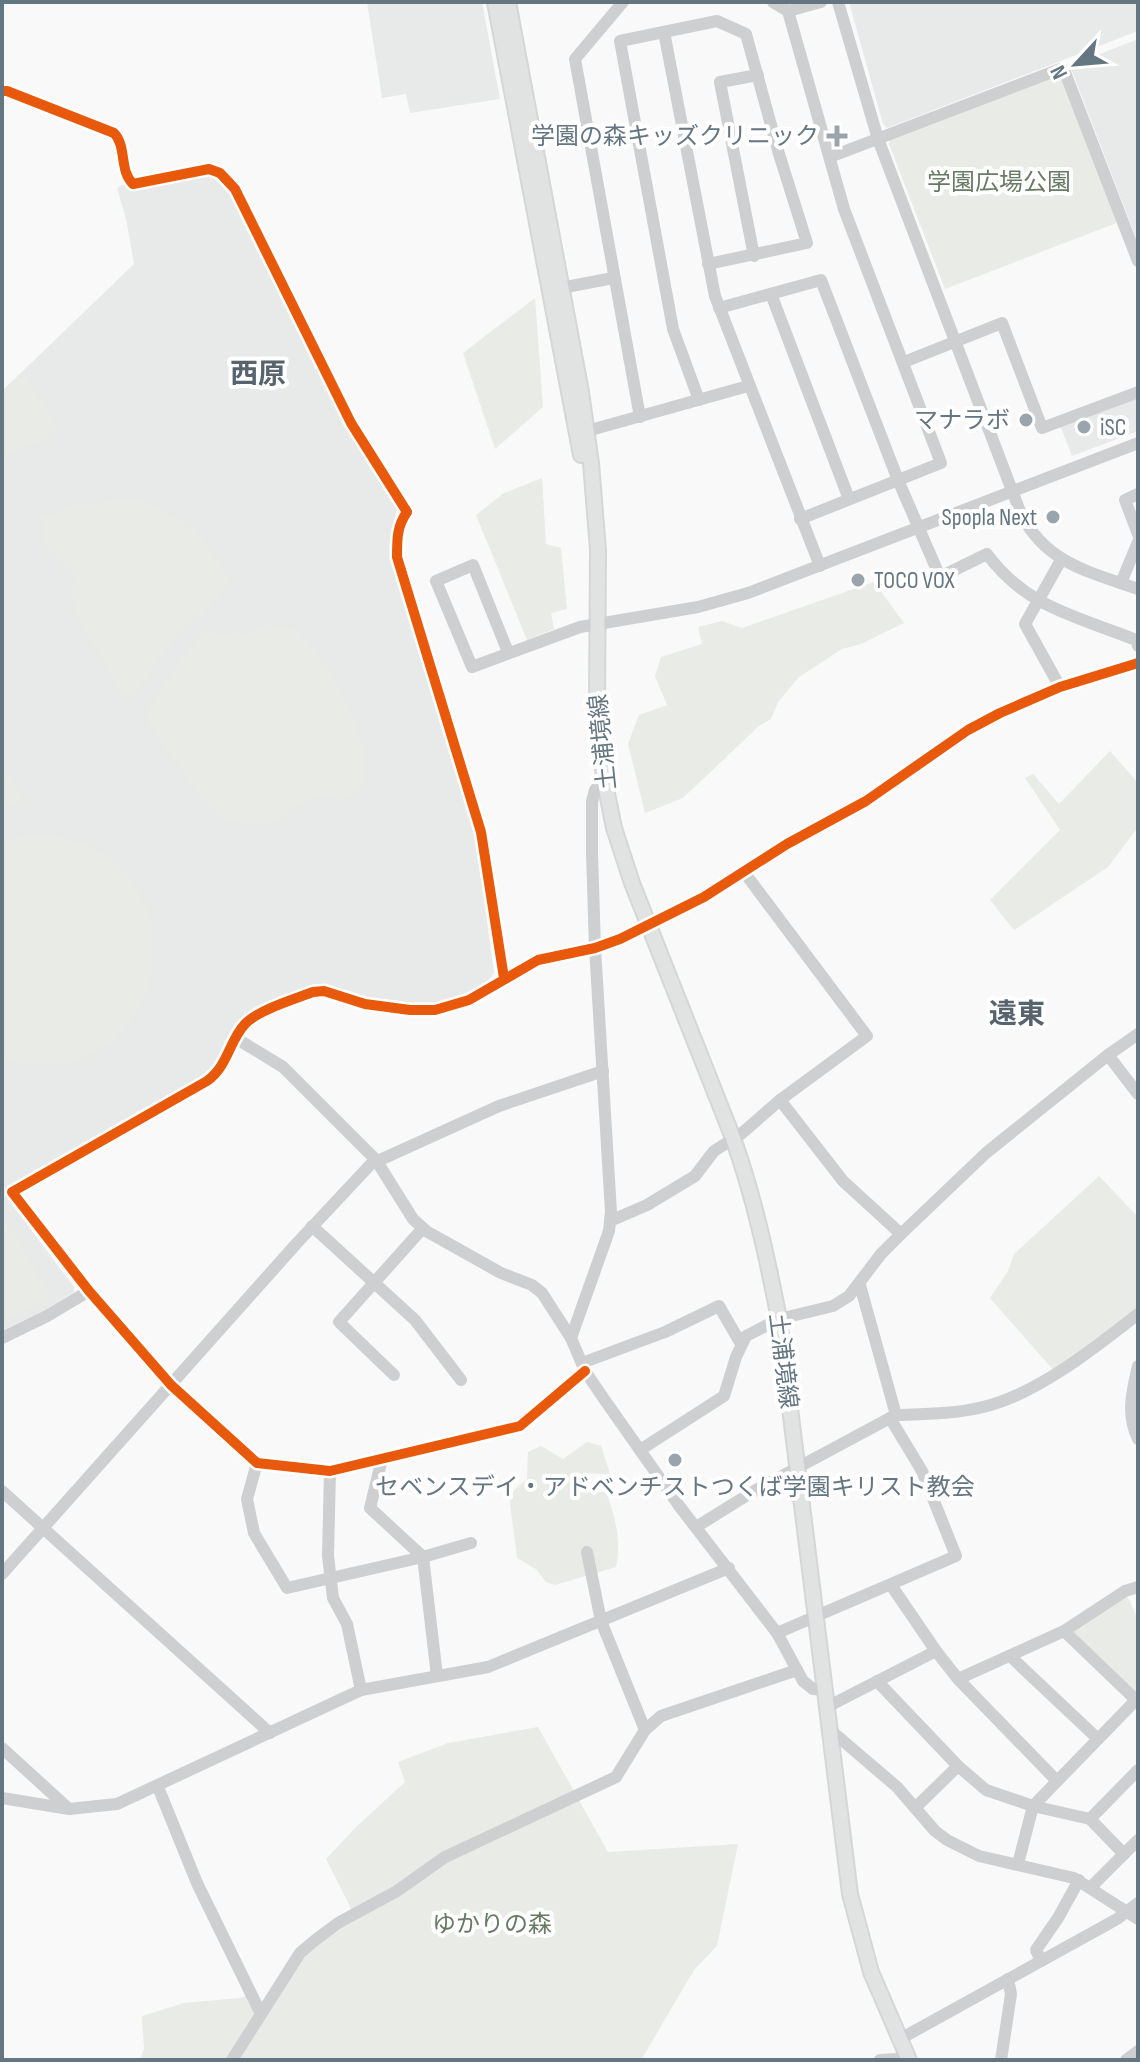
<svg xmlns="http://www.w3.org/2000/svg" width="1140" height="2062" font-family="'Sofia Sans Condensed','Noto Sans JP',sans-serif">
<rect width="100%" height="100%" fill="#f9f9f9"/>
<g fill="#e8e9e9">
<polygon points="367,2 482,2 500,99 410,113 406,94 382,98"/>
<polygon points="849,2 1138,2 1138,31 887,128 883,124"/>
<polygon points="1138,39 1138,243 1070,66"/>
<polygon points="196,174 215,175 231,192 397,506 392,537 475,833 494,972 486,985 449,1001 421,1006 366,997 325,984 313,985 250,1014 220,1059 204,1076 14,1186 5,1195 74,1287 74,1292 45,1310 2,1331 2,391 134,264 126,219 117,188 124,184 134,189"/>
<polygon points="1136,396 1138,431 1072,456 1060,425"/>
</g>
<g fill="#e8ebe6">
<polygon points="1059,74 1119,222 945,289 889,144 890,139"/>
<polygon points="535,298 543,407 495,449 463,353"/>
<polygon points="23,373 58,426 51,436 2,457 2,394"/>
<polygon points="542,478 546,544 561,548 567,609 551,613 554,629 527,640 476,515 504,493"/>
<path d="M139,499L197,531L230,579C220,603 192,619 175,639C160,657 147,677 134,697L122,696L77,615L72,597L74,576L42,545V517L78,504Z"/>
<polygon points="874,582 904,623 861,644 842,649 799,677 778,702 771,719 759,726 683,798 645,813 628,744 639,715 667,705 655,676 661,657 702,644 698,627 722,621 742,628"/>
<path d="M271,625C276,626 284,626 289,628C319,639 361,725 365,755C367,769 364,780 360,792L340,800L329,796L307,799L272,824L252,826L224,819L200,795L151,728L147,712L181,659L205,630L226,636L238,633L252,635L258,627Z"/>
<polygon points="2,723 4,768 25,801 2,806"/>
<polygon points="1110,751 1138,783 1138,827 1108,867 1014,930 990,900 1060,830 1025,778 1033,774 1059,804"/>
<path d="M42,834C222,857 167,1107 2,1060V840Z"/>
<polygon points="1099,1176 1138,1217 1138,1309 1055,1372 990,1298 1008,1271 1014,1254"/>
<polygon points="2,1220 13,1230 49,1294 48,1301 2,1321"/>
<path d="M587,1442L601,1446L610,1474L582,1473L571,1481L579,1492H606C615,1515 622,1542 616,1567L555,1585L546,1582L536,1569L517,1558L509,1495L527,1479L528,1452L541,1446L563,1459Z"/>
<polygon points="1125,1591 1138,1619 1138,1698 1064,1631"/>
<polygon points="538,1727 608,1852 738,1844 717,1946 694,1970 641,2060 240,2060 239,2057 305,1953 355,1916 326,1859 357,1826 405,1782 398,1762 448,1743"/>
<polygon points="248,1995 258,2017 228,2060 140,2060 144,2049 142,2016 184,2003 240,1998"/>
</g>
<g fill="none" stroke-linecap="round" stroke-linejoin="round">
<defs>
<g id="major">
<polyline points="495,2 581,455"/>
<path d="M508,2L581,392L591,463L598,550L597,709L604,778L614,828L632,883L733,1138C754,1197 767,1257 779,1319L850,1894L871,1972L909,2060"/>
</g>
</defs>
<use href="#major" stroke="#d5d6d7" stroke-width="18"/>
<g stroke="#cecfd0" stroke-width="12">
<polyline points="623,2 575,59 640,417"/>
<polyline points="773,2 788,11 844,209 941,463 800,519"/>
<path d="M838,2L878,139L1021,514C1047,564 1090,572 1138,589"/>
<polyline points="788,11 821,2"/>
<polyline points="664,32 715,296 820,566"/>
<path d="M2,91H7L114,133C127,146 119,171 133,184L209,169L220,173L235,189L351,423L407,512C397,526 397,539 397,557L481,832L504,978"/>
<polyline points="830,157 1060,69 1064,70 1138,261"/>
<polyline points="754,256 720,82 758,75"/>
<polyline points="561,288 613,278"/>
<polyline points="771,294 849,499"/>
<path d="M719,308L821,280L898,480L940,577L987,554C1027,608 1076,616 1136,640L1138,646"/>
<polyline points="904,362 1002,323 1042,428 1138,392"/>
<polyline points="699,400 673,329 620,41 717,21 746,34 779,154 807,243 708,264"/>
<polyline points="587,431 748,386"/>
<polyline points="1138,494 1125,500 1138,534"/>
<polyline points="1121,583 1138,542"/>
<polyline points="508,652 473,565 436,581 472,667 580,627 698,607 748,593 1138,443"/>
<polyline points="1060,687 1025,624 1061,560"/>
<polyline points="237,1039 283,1067 376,1160 413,1219 426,1231 501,1273 532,1285 542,1293 571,1338 585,1371 604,1399 680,1507 777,1633 803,1681 813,1689 824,1690"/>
<polyline points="1108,1055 1138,1094"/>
<polyline points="610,1221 647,1205 695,1176 714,1151 741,1134 780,1100 867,1036 744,872"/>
<polyline points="312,1226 415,1320 461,1380"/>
<polyline points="901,1234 986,1153 1108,1055 1138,1034"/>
<polyline points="860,1285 896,1415"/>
<polyline points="2,1338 47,1316 89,1291"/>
<polyline points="571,1338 609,1231 611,1212 595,948 592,853 592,802 595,790 604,778"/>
<polyline points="582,1363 665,1332 719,1306 741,1344"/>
<path d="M1138,1366C1132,1392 1126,1414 1138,1439"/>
<path d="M585,1371L520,1426L330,1471L257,1463L171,1385L89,1291L12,1192L207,1081C228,1066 229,1041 245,1024C258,1010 295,999 313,992L324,991L365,1004L410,1010H435L469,1000L538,960L595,948L620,939L704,897L787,844L866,801L968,730L1000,713L1060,687L1138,663"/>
<polyline points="394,1375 339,1322 423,1228"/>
<polyline points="640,1450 724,1396 736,1357 746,1336 779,1319 833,1306 849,1296 881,1254 901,1234 843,1181 780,1100"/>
<polyline points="382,1459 370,1508 423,1557 437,1676"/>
<polyline points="257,1463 247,1499 254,1533 287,1588 423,1557 471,1543"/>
<polyline points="330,1471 328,1556 333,1598 347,1624 361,1690"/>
<polyline points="2,1491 270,1733"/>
<polyline points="696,1527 754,1491 890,1418"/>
<polyline points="587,1552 601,1621 645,1730"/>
<polyline points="2,1574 297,1243 371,1164 499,1106 603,1071"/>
<polyline points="891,1585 936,1651"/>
<polyline points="1064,1631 1138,1702"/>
<path d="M777,1633L956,1556L922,1471L890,1418L896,1415C925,1414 955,1414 983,1407C1036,1395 1096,1347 1138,1314"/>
<polyline points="1010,1656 1098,1739"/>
<polyline points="958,1679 1057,1781"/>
<polyline points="877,1681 958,1766 986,1790 1033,1806 1090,1819 1124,1854"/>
<polyline points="825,1708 936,1651 958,1679 1064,1631 1125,1591 1138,1587"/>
<polyline points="828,1728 897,1787 935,1831 947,1840 979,1856 1074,1878 1138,1919"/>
<polyline points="2,1748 69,1809"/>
<polyline points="158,1787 197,1883 261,2014"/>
<polyline points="2,1798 69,1809 117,1804 361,1690 488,1667 729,1568"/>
<polyline points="916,1807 958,1766"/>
<polyline points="1090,1819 1138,1770"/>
<polyline points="1018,1864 1033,1806 1138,1698"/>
<polyline points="1091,1887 1138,1840"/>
<polyline points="1041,1961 1036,1950 1058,1918 1079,1880"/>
<polyline points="900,2039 1117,1919 1138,1903"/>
<polyline points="232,2060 300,1953 314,1941 338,1923 397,1891 445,1857 616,1777 645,1730 661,1716 797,1670"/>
<polyline points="880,2060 897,2059 906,2054"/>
<polyline points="1001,2060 1011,1994 1008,1979"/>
<polyline points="1126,2060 1138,2051"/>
</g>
<use href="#major" stroke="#e1e2e2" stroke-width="14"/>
<defs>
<g id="cycleway">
<path d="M2,91H7L114,133C127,146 119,171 133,184L209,169L220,173L235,189L351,423L407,512C397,526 397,539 397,557L481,832L504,978"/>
<path d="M585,1371L520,1426L330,1471L257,1463L171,1385L89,1291L12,1192L207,1081C228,1066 229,1041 245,1024C258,1010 295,999 313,992L324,991L365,1004L410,1010H435L469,1000L538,960L595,948L620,939L704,897L787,844L866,801L968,730L1000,713L1060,687L1138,663"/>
</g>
</defs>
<use href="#cycleway" stroke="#fff" stroke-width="15"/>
<use href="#cycleway" stroke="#e8590c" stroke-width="10"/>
</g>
<g fill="#99a4ac" stroke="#fff" stroke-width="3">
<path d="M833 124h8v8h8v8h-8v8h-8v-8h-8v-8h8z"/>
<circle cx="1026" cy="420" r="8"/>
<circle cx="1084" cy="427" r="8"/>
<circle cx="1053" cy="517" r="8"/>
<circle cx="858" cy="580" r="8"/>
<circle cx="675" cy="1460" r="8"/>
</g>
<g text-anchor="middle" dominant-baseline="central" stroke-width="8" stroke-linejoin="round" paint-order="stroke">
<g font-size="24" fill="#657683" stroke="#fff" text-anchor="end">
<text x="819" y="136">学園の森キッズクリニック</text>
<text x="1010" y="420">マナラボ</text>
<text x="1100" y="427" text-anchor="start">iSC</text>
<text x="1037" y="517">Spopla Next</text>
<text x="874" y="580" text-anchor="start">TOCO VOX</text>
<text x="675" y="1487" text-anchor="middle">セベンスデイ・アドベンチストつくば学園キリスト教会</text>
</g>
<g font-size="24" fill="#687a64" stroke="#fff">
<text x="999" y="182">学園広場公園</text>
<text x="492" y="1924">ゆかりの森</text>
</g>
<g font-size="24" fill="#657683" stroke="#fff">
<text transform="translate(603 742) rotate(-96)">土浦境線</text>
<text transform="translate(783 1361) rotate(83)">土浦境線</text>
</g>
<g font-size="28" font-weight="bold" fill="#57646e" stroke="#fff">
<text x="258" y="374">西原</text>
<text x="1017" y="1014">遠東</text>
</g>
</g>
<rect width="1140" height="2062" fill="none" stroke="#657683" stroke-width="8"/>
<g transform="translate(1076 64) rotate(244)" stroke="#ffffff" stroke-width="6" paint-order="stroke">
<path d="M0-6L14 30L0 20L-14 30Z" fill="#657683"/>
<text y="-12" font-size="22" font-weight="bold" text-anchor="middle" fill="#657683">N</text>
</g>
</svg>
